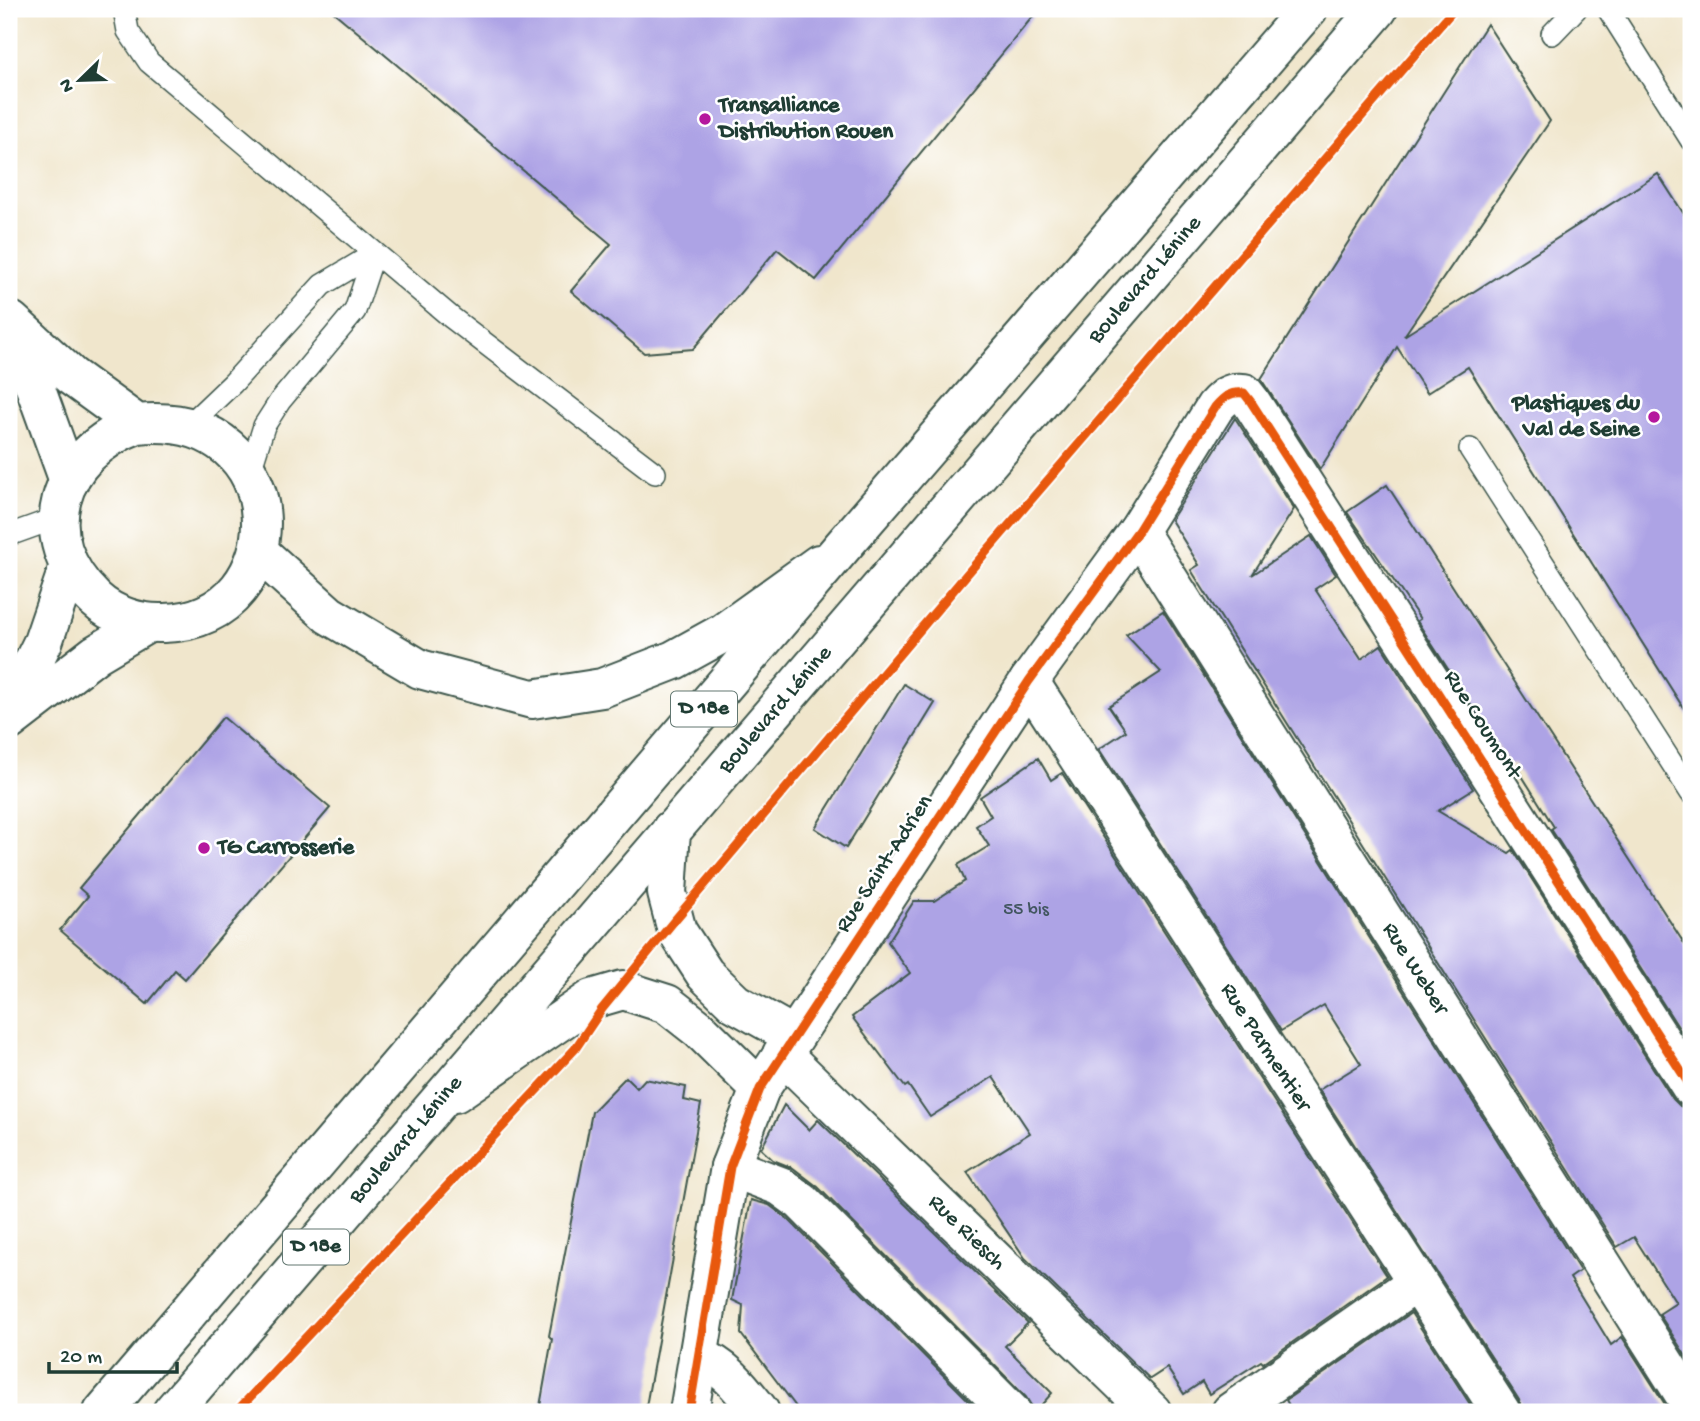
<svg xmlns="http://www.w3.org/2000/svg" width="1700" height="1421" font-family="'Gochi Hand',sans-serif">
<rect width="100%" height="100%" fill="#fff"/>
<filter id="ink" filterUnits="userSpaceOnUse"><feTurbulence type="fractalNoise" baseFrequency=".0143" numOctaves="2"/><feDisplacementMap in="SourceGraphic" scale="14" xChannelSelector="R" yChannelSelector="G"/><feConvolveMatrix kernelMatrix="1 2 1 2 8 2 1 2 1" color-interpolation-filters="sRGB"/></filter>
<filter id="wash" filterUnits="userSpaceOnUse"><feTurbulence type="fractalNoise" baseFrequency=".00686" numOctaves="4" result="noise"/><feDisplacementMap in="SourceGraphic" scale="28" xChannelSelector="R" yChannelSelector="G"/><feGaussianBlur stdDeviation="1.57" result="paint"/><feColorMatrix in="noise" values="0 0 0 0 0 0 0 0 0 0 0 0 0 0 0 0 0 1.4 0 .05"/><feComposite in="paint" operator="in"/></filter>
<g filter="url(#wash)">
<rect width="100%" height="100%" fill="#f0e6cc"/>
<g id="blocks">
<g fill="#ada3e5">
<polygon points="330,9 1039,9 816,280 777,249 693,349 644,353 571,291 611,244"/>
<polygon points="1487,24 1550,121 1404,336 1658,174 1691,225 1691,720 1468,367 1427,393 1397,347 1320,469 1261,379"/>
<polygon points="1235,418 1294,509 1252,575 1311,536 1336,575 1315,589 1361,659 1381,645 1473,789 1438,811 1509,853 1513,850 1673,1099 1680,1106 1691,1109 1691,1364 1659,1314 1676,1303 1634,1237 1617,1247 1191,570 1199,565 1171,520"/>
<polygon points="1387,485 1691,954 1691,1047 1551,829 1554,827 1514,763 1510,765 1417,621 1420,619 1347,512"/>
<polygon points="1163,611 1580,1271 1570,1278 1611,1345 1622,1337 1670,1412 1523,1412 1519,1400 1319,1090 1361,1064 1324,1005 1281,1031 1099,749 1126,731 1109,706 1161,672 1126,635"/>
<polygon points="904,684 935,703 846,848 815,828"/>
<polygon points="223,717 330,808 185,979 175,970 147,1004 60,930 88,896 79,888"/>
<polygon points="1038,758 1051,780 1062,773 1387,1276 1263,1363 1261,1361 1209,1394 1202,1382 1184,1394 1167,1368 1150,1379 1025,1258 967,1172 1030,1133 993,1077 930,1117 908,1085 905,1087 852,1017 910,973 888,942 914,901 934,901 965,881 958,865 989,846 976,826 991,816 980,797"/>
<polygon points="626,1077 637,1088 645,1079 686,1087 684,1100 701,1104 645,1412 539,1412 552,1339 549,1336 592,1112"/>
<polygon points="784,1105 809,1130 818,1120 1028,1323 1005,1346 1052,1393 1035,1412 1026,1397 818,1187 793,1168 773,1160 761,1149"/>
<polygon points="751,1200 769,1205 788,1219 980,1412 800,1412 741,1334 743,1305 732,1300"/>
<polygon points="1411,1313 1475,1412 1293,1412 1286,1400"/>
</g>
</g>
</g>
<g filter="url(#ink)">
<use href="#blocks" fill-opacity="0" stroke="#3e564b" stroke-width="2"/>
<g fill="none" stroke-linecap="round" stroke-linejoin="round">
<defs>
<g id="service">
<polyline points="124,9 128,31 149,62 452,318 655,473"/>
<polyline points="1608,9 1691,140"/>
<polyline points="1552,34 1576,9"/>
<polyline points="189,425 233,383 322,285 374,254"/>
<polyline points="1470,449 1691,793"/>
<polyline points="249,474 264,426 280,401 355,311 374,254"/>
<polyline points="9,535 59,517"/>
</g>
<g id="minor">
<path d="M11,321L71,376L137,424C298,407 297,621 164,623C140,624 113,616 95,599C30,537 57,454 137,424"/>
<polyline points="14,329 69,481"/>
<path id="s1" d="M1138,531L1691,1405"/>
<polyline points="258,551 329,615 420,669 532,699 602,688 674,660 723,633 819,564"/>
<path id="s2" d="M1029,681L1501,1412"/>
<polyline points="9,711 43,642 69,566"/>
<polyline points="9,721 96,654 148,623"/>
<polyline points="671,830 667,893 677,931 705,974 735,1003 794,1036"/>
<path id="s3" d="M782,1054L1152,1412"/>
<polyline points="455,1093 592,999 623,990 667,1004 700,1030 760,1089"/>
<polyline points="730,1167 780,1186 802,1202 1011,1412"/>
<path d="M698,1356C727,1368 741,1388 760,1412"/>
<path d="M689,1412L730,1167L760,1089L1029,681L1138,531L1215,407C1224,397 1230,391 1244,393L1251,402L1691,1087"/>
<polyline points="1231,1412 1417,1282"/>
</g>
<g id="primary">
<polyline points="103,1412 843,546 1308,9"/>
<path id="s4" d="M172,1412L1378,9"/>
</g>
</defs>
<use href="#service" stroke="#3e564b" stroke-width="24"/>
<use href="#minor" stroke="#3e564b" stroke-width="42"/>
<use href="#primary" stroke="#3e564b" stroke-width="42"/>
<use href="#service" stroke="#fff" stroke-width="21"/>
<use href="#minor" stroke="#fff" stroke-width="38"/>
<use href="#primary" stroke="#fff" stroke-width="38"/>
<defs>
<g id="cycleway">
<polyline points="236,1412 575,1049 602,1009 674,921 967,574 1454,9"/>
<path d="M689,1412L730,1167L760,1089L1029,681L1138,531L1215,407C1224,397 1230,391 1244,393L1251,402L1691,1087"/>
</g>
</defs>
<use href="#cycleway" stroke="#fff" stroke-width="13"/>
<use href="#cycleway" stroke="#e8590c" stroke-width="9"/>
</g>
</g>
<g fill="#b5179e" stroke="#fff" stroke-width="2.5">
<circle cx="705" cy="119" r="7"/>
<circle cx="1654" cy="417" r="7"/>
<circle cx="204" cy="848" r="7"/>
</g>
<g text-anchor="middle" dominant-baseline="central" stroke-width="5" stroke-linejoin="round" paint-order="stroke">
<g font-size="19" fill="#425660">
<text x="1026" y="910">55 bis</text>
</g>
<g fill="#fff" stroke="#627771" stroke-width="2">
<rect x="671" y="691.5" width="66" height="35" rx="5"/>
<rect x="283" y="1229.5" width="66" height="35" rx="5"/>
</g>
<g font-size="21" font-weight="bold" fill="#1f3d34">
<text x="704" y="709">D 18e</text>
<text x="316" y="1247">D 18e</text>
</g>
<g font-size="23" font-weight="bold" fill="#1f3d34" stroke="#fff" text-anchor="start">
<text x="719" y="106">Transalliance<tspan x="719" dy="26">Distribution Rouen</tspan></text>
<text x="1640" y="404" text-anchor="end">Plastiques du<tspan x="1640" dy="26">Val de Seine</tspan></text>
<text x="218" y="848">TG Carrosserie</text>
</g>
<g font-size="23" fill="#1f3d34" stroke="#fff">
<text stroke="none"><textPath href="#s4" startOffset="1493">Boulevard Lénine</textPath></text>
<text stroke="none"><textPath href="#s4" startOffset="926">Boulevard Lénine</textPath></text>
<text transform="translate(1482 725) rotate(57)">Rue Coumont</text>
<text transform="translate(885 864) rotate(-57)">Rue Saint-Adrien</text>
<text stroke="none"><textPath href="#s1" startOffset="518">Rue Weber</textPath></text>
<text stroke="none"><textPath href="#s2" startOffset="436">Rue Parmentier</textPath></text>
<text stroke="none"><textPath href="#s4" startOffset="359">Boulevard Lénine</textPath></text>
<text stroke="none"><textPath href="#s3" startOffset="257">Rue Riesch</textPath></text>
</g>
</g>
<rect width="1700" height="1421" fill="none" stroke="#fff" stroke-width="35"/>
<g transform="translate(80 80) rotate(247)" stroke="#ffffff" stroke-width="5" paint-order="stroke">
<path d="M0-5L12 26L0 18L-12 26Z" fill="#1f3d34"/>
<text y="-10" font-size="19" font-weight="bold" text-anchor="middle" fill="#1f3d34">N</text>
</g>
<path d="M49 1362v10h128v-10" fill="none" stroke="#1f3d34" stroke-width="3.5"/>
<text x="60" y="1362" font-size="21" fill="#1f3d34" stroke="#ffffff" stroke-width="5" paint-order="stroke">20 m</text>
</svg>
